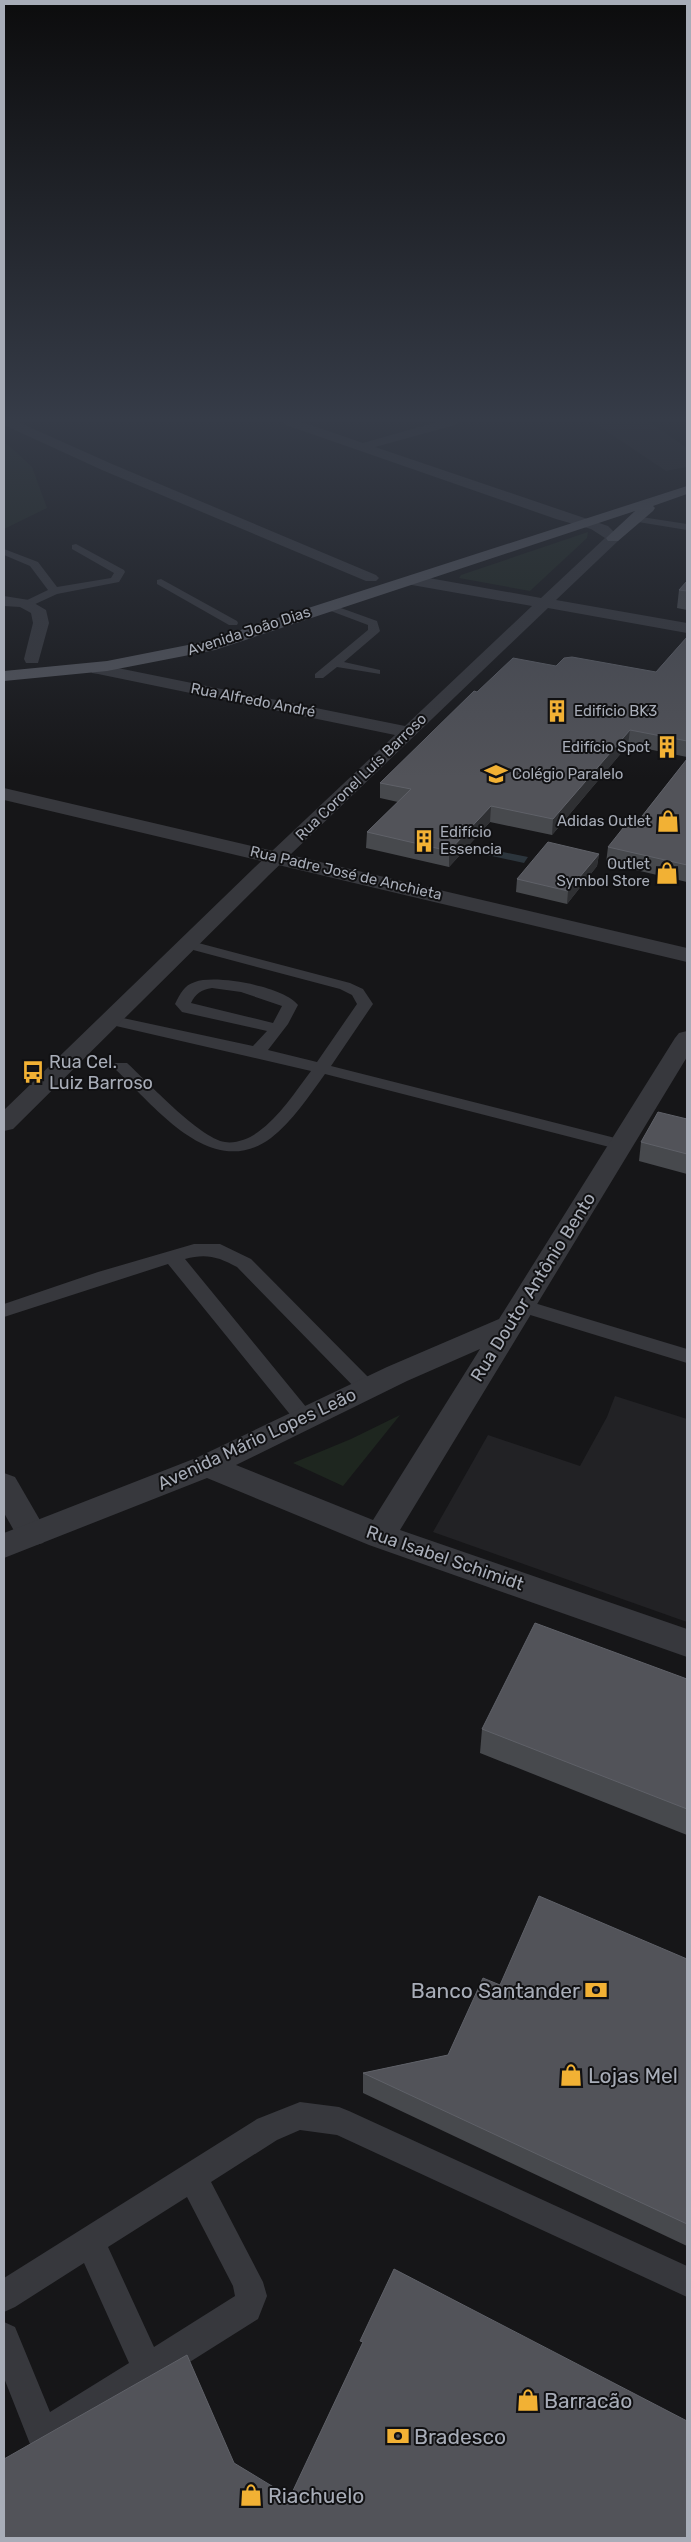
<svg xmlns="http://www.w3.org/2000/svg" width="691" height="2542" font-family="Rubik,sans-serif">
<rect width="100%" height="100%" fill="#161618"/>
<g fill="#222225">
<polygon points="593,422 649,422 687,448 687,467 666,471"/>
<polygon points="615,1396 687,1419 687,1622 433,1532 488,1435 580,1466 607,1417"/>
</g>
<g fill="#1e261f">
<polygon points="4,441 32,467 47,508 4,529"/>
<polygon points="588,532 587,538 530,591 459,578 461,575"/>
<polygon points="400,1415 343,1486 293,1463 351,1439"/>
</g>
<polygon fill="#2c353c" points="483,848 528,857 524,863 478,853"/>
<g fill="none" stroke-linecap="round" stroke-linejoin="round">
<g fill="#37383d" fill-rule="evenodd">
<polygon points="635,516 687,524 687,530 632,521 630,519"/>
<polygon points="76,544 124,570 125,572 119,582 57,594 31,606 23,606 23,602 48,590 30,566 4,555 4,549 38,562 57,587 111,578 114,573 72,549 72,545"/>
<polygon points="161,579 237,621 238,623 237,625 229,625 157,584 157,580"/>
<polygon points="327,603 377,621 380,631 378,633 344,662 380,670 380,674 337,667 323,678 315,678 315,674 368,630 368,625 323,608 323,604"/>
<path d="M187,940L350,983L363,989L373,1004L331,1066L627,1141L630,1145L627,1149L621,1150L325,1074C309,1096 292,1122 271,1138C211,1182 155,1106 115,1069L113,1066L115,1063H127C147,1081 199,1138 225,1142C236,1144 250,1138 258,1132C279,1117 296,1091 311,1071L103,1023L101,1020L103,1017L109,1015L253,1046L267,1031L182,1012L175,1004C180,994 184,985 195,982C216,974 285,987 298,1005L288,1024L268,1050L317,1062L357,1004L352,995L340,989L182,947L180,944ZM212,988L241,992L282,1006L273,1023L191,1003C196,993 201,990 212,988Z"/>
<path d="M194,1244H220L251,1259L374,1383L377,1388L374,1393L367,1395L360,1393L237,1267C219,1257 206,1253 185,1259L311,1413L314,1418L311,1423L304,1425L297,1423L168,1264L4,1317V1304L98,1272Z"/>
<polygon points="521,1299 687,1349 687,1363 514,1310 511,1305 514,1300"/>
<path d="M300,2102L339,2107L349,2111L687,2266V2297L337,2135L300,2130L277,2140L211,2182L263,2282L267,2296L258,2319L58,2445L46,2449L30,2444L4,2378V2322L15,2327L50,2412L129,2363L84,2263L15,2307L4,2312V2278L257,2119ZM187,2197L233,2286L235,2296L154,2347L108,2247Z"/>
</g>
<g fill="#37383d" fill-rule="evenodd">
<polygon points="4,422 18,422 112,464 376,575 379,578 376,581 366,581 102,470 4,425"/>
<polygon points="284,422 302,422 363,443 437,422 457,422 455,425 375,447 608,526 620,538 618,541 556,600 687,623 687,633 548,608 268,876 13,1129 4,1131 4,1110 254,868 395,735 98,674 92,673 90,669 92,665 98,664 405,726 532,606 412,585 407,583 404,580 407,577 412,575 541,598 605,538 591,529 556,519 286,425"/>
<polygon points="4,596 29,600 46,610 49,623 38,663 26,663 24,659 33,623 31,613 20,607 4,606"/>
<polygon points="4,1473 15,1477 48,1534 43,1543 32,1546 21,1543 4,1513"/>
</g>
<g fill="#37383d" fill-rule="evenodd">
<polygon points="4,788 687,948 687,962 4,800"/>
<path d="M687,1031V1057L400,1530L687,1629V1657L369,1545L207,1478L4,1558V1533L196,1458L387,1367L499,1319L675,1038L679,1033ZM480,1349L373,1520L236,1465L407,1381Z"/>
</g>
<polygon fill="#53555c" fill-rule="evenodd" points="687,486 687,494 653,506 655,508 653,511 618,541 608,541 606,538 635,511 215,650 107,671 4,681 4,671 107,661 203,642"/>
</g>
<g fill="#47494d">
<polygon points="687,581 687,610 677,608 679,590"/>
<polygon points="687,637 687,757 628,745 552,835 490,822 449,867 366,848 367,832 398,802 380,798 380,783 477,692 556,666 656,672"/>
<polygon points="687,759 687,882 606,863 608,847 639,820"/>
<polygon points="599,854 597,866 567,904 516,892 517,879"/>
<polygon points="687,1119 687,1174 639,1161 641,1142"/>
<polygon points="687,1679 687,1835 480,1753 482,1729"/>
<polygon points="687,1959 687,2246 363,2093 363,2073 448,2055 500,1985"/>
</g>
<g fill="#2f3033">
<polygon points="630,730 628,745 552,835 553,819"/>
<polygon points="491,806 490,822 449,867 449,851"/>
<polygon points="599,854 597,866 567,904 568,891"/>
</g>
<g fill="#525359" stroke="#5f6168">
<polygon points="687,581 687,591 679,590"/>
<polygon points="687,637 687,741 630,730 553,819 491,806 449,851 367,832 411,789 380,783 474,691 477,692 513,658 556,666 564,658 572,657 656,672"/>
<polygon points="687,759 687,865 608,847 631,818 639,820"/>
<polygon points="548,842 599,854 568,891 517,879"/>
<polygon points="658,1112 687,1119 687,1154 641,1142"/>
<polygon points="535,1623 687,1679 687,1809 482,1729"/>
<polygon points="539,1896 687,1959 687,2224 363,2073 448,2055 483,1978 500,1985"/>
<polygon points="394,2269 687,2421 687,2538 4,2538 4,2459 187,2355 234,2463 290,2497 363,2342 360,2341"/>
</g>
<linearGradient id="sky" x2="0" y2="1"><stop stop-color="#0c0c0d"/><stop offset="0.54" stop-color="#363c48"/><stop offset="1" stop-color="#363c48" stop-opacity="0"/></linearGradient>
<rect width="691" height="778" fill="url(#sky)"/>
<defs>
<symbol id="building-bare" viewBox="-9 -9 18 18"><path d="M-4-6H4V6H1V3H-1V6H-4ZM-2.5-4.3h1.7v1.8h-1.7ZM.8-4.3h1.7v1.8H.8ZM-2.5-1h1.7V.8h-1.7ZM.8-1h1.7V.8H.8Z" fill="#f2b134" stroke="#111113" stroke-width="2.5" paint-order="stroke"/></symbol>
<symbol id="school-bare" viewBox="-9 -9 18 18"><path d="M0-5L7-2L0 1L-7-2ZM-4 1L0 2.5L4 1V4Q0 6-4 4Z" fill="#f2b134" stroke="#111113" stroke-width="2.5" paint-order="stroke"/></symbol>
<symbol id="shop-bare" viewBox="-9 -9 18 18"><path d="M-5-2.5h2.3a2.7 3.5 0 0 1 5.4 0H5L5.5 6h-11ZM-1.5-2.5h3a1.5 2.3 0 0 0-3 0Z" fill="#f2b134" stroke="#111113" stroke-width="2.5" paint-order="stroke"/></symbol>
<symbol id="bus-bare" viewBox="-9 -9 18 18"><path d="M-5-6H5V4H4V6H2V4H-2V6H-4V4H-5ZM-3.5-4V0h7V-4ZM-3.5 1.2v1.5H-2V1.2ZM2 1.2v1.5H3.5V1.2Z" fill="#f2b134" stroke="#111113" stroke-width="2.5" paint-order="stroke"/></symbol>
<symbol id="bank-bare" viewBox="-9 -9 18 18"><path d="M-6-4H6V4H-6ZM0-2.3a2.3 2.3 0 1 0 0 4.6a2.3 2.3 0 1 0 0-4.6Z" fill="#f2b134" stroke="#111113" stroke-width="2.5" paint-order="stroke"/></symbol>
</defs>
<g fill-rule="evenodd">
<use href="#building-bare" x="541" y="695" width="32" height="32"/>
<use href="#building-bare" x="651" y="731" width="32" height="32"/>
<use href="#school-bare" x="480" y="758" width="32" height="32"/>
<use href="#shop-bare" x="652" y="805" width="32" height="32"/>
<use href="#building-bare" x="408" y="825" width="32" height="32"/>
<use href="#shop-bare" x="651" y="857" width="32" height="32"/>
<use href="#bus-bare" x="17" y="1056" width="32" height="32"/>
<use href="#bank-bare" x="580" y="1974" width="32" height="32"/>
<use href="#shop-bare" x="555" y="2059" width="32" height="32"/>
<use href="#shop-bare" x="512" y="2384" width="32" height="32"/>
<use href="#bank-bare" x="382" y="2420" width="32" height="32"/>
<use href="#shop-bare" x="235" y="2479" width="32" height="32"/>
</g>
<g text-anchor="middle" dominant-baseline="central" stroke-width="4" stroke-linejoin="round" paint-order="stroke">
<g font-size="15" fill="#a8adb8" stroke="#111113">
<text transform="translate(249 631) rotate(-18)">Avenida João Dias</text>
<text transform="translate(253 700) rotate(11)">Rua Alfredo André</text>
<text transform="translate(361 777) rotate(-44)">Rua Coronel Luís Barroso</text>
<text transform="translate(346 873) rotate(13)">Rua Padre José de Anchieta</text>
</g>
<g font-size="15" fill="#a8adb8" stroke="#111113" text-anchor="start">
<text x="574" y="711">Edifício BK3</text>
<text x="650" y="747" text-anchor="end">Edifício Spot</text>
<text x="512" y="774">Colégio Paralelo</text>
<text x="651" y="821" text-anchor="end">Adidas Outlet</text>
<text x="440" y="832">Edifício<tspan x="440" dy="17">Essencia</tspan></text>
<text x="650" y="864" text-anchor="end">Outlet<tspan x="650" dy="17">Symbol Store</tspan></text>
</g>
<g font-size="18" fill="#a8adb8" stroke="#111113" text-anchor="start">
<text x="49" y="1062">Rua Cel.<tspan x="49" dy="21">Luiz Barroso</tspan></text>
</g>
<g font-size="18" fill="#a8adb8" stroke="#111113">
<text transform="translate(533 1287) rotate(-58)">Rua Doutor Antônio Bento</text>
<text transform="translate(257 1439) rotate(-25)">Avenida Mário Lopes Leão</text>
<text transform="translate(445 1558) rotate(19)">Rua Isabel Schimidt</text>
</g>
<g font-size="21" fill="#a8adb8" stroke="#111113" text-anchor="start">
<text x="580" y="1990" text-anchor="end">Banco Santander</text>
<text x="588" y="2075">Lojas Mel</text>
<text x="544" y="2400">Barracão</text>
<text x="414" y="2436">Bradesco</text>
<text x="268" y="2495">Riachuelo</text>
</g>
</g>
<rect width="691" height="2542" fill="none" stroke="#a8adb8" stroke-width="10"/>
</svg>
